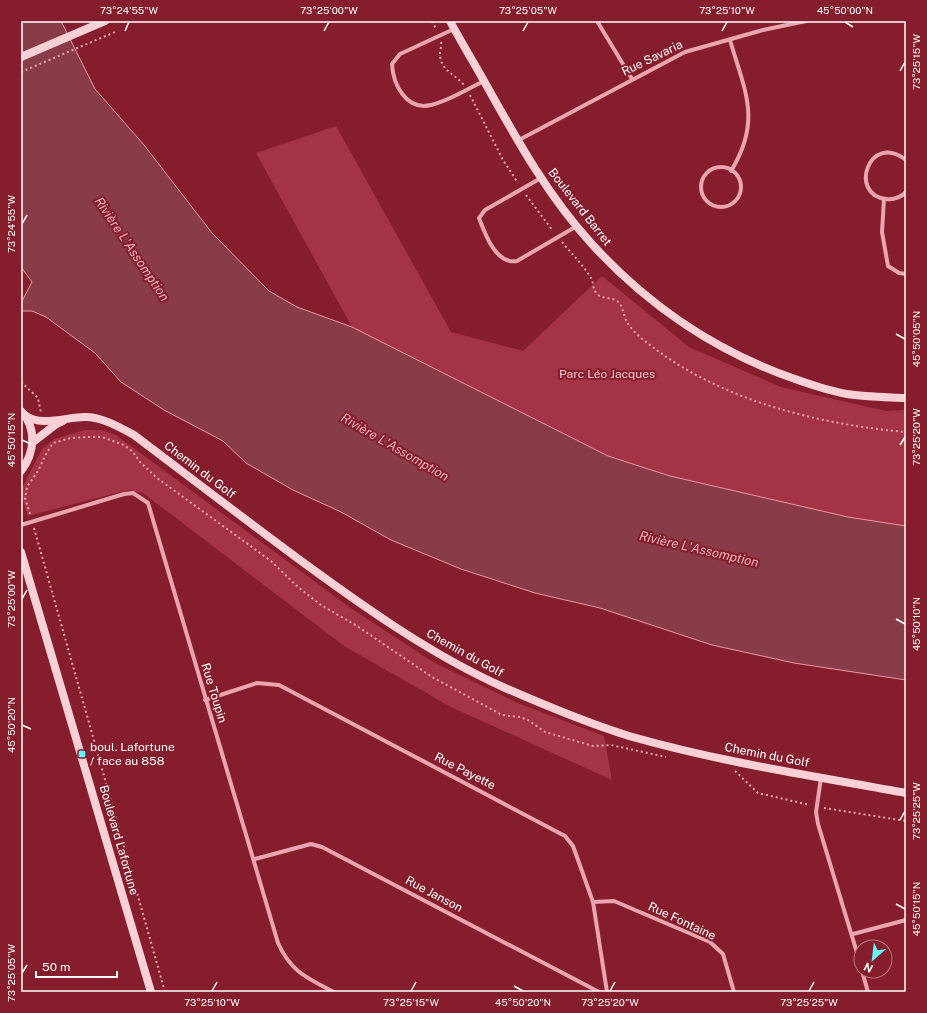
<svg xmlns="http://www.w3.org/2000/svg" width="927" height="1013" font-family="'Public Sans',sans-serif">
<rect width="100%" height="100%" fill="#851d2d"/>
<g fill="#a53346">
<polygon points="336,126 451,332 523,351 602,276 689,347 781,387 886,411 906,410 906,526 848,517 670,476 608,456 352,327 256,153"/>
<polygon points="85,430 101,430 116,435 352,609 433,662 520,704 604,736 612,780 451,707 344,646 143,493 128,490 28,516 22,497 22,488 42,449 54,439"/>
</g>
<polygon fill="#893c48" stroke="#ec98a7" points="21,21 61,21 95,89 144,145 212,233 269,291 297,307 352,327 608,456 670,476 848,517 906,526 906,680 794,663 712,645 600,608 535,593 461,569 391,540 341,512 293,490 246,463 223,441 164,410 121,382 95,353 46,317 32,311 21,311 21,303 32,282 21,267"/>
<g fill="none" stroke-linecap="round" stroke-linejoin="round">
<g stroke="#eba5b0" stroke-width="2" stroke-dasharray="2 3" stroke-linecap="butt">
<polyline points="432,21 436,29"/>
<path d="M441,42C442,46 440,49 440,52C439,70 454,73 464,85"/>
<polyline points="21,72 115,32"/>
<polyline points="470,95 503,160 518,183"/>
<polyline points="526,195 553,231"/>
<path d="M562,242C572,254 583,265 591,278C594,283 592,289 597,294C602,299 611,297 617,301C624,306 623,316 627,322C630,327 635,333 639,336C711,398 814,424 906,432"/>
<polyline points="21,382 38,398 41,413"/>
<polyline points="30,514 25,498 27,487 38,471 46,454 53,443 71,438 90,437 102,437 124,445 133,452 140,462 157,478 271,561 298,587 321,605 357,626 432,677 502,715 520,717 528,720 545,732 593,746 611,745 666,757"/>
<polyline points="34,528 165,992"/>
<polyline points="735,771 758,793 810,805"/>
<polyline points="824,808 906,821"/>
</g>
<g stroke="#eba5b0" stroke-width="4">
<polyline points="597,21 632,79"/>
<path d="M454,29L400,54L392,64C393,84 406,111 431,105C449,101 467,89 484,81"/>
<path d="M730,40C745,92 762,120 731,171"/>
<polyline points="517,141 685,52 763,30 806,21"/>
<path d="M906,160C869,131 848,195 886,199C894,200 901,197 906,192"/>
<circle cx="721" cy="187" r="20"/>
<path d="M541,178L485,210L479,218C485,234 496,265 517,261L577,226"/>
<polyline points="884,199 882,232 888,266 899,273 906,274"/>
<path d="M21,525L124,494L133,493L148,503L278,943C291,972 307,978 334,992"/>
<polyline points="205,700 257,683 279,685 565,836 573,846 593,902 607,992"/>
<polyline points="821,778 816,812 818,824 861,966"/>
<polyline points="255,859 311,844 322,847 599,992"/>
<polyline points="593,902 614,901 710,942 723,954 734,992"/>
<polyline points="853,934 906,920"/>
<polyline points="862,971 868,992"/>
</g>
<g stroke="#f8d0d6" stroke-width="8">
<path d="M450,21C461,42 473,61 484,81C516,138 547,195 591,243C647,305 717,352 795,379C812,385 829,391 847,394C866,397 886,397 906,398"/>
<polyline points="21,57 105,21"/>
<path d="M21,411C37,428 35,453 21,471"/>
<path d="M25,415C41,428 69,416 87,417C104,418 119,427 134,435C191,478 247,521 304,563C367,609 432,655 503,687C544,705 587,723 629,736C720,762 813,776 906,793"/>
<polyline points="33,442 55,425 63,421"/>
<polyline points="21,552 151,992"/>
</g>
</g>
<path fill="none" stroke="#fff" stroke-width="1.5" d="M845,22L853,27M125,31L129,22M324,31L329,22M523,31L528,22M722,31L727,22M900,71L905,62M22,224L27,215M896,334L905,339M22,440L31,444M900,445L905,437M22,599L27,590M896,619L905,624M22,725L31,729M900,820L905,811M896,904L905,909M22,973L27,965M514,986L523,991M212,991L217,982M411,991L416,982M610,991L615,982M809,991L814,982"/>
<rect fill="#63fafa" stroke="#851d2d" stroke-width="1.5" x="78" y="750" width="8" height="8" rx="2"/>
<g text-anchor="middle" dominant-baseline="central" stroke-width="4" stroke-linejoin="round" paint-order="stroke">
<g font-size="12" fill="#fff" stroke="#851d2d">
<text transform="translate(652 58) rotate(-26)">Rue Savaria</text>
<text transform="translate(580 207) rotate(52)">Boulevard Barret</text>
<text transform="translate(200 470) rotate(37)">Chemin du Golf</text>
<text transform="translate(465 653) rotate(29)">Chemin du Golf</text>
<text transform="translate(214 693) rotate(73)">Rue Toupin</text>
<text transform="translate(767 755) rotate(11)">Chemin du Golf</text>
<text transform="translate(465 771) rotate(27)">Rue Payette</text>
<text transform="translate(119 840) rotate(74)">Boulevard Lafortune</text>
<text transform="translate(434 894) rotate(28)">Rue Janson</text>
<text transform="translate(682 921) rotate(25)">Rue Fontaine</text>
</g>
<g font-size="12" fill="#f8c9d1" stroke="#851d2d">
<text x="607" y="374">Parc Léo Jacques</text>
</g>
<g font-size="12" fill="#fff" stroke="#851d2d" text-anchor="start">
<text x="90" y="747">boul. Lafortune<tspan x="90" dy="14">/ face au 858</tspan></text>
</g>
<g font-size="13" font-style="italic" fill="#f2b0bb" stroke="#851d2d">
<text transform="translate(132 249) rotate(56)">Rivière L'Assomption</text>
<text transform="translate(395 447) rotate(30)">Rivière L'Assomption</text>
<text transform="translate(699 549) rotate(13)">Rivière L'Assomption</text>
</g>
</g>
<rect width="927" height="1013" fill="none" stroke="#851d2d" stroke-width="44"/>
<g transform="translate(873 959) rotate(208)"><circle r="19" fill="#851d2d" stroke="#b67781"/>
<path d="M0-3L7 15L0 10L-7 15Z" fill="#63fafa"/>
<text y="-6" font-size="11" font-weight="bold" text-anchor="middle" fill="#ffffff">N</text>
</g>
<path d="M36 971v6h81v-6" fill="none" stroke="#ffffff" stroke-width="2"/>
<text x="42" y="971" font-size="12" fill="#ffffff" stroke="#851d2d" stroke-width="3" paint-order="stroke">50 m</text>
<rect x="22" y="22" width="883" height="969" fill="none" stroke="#fff" stroke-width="1.5"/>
<g font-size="10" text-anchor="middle" fill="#fff">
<text x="129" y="14">73°24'55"W</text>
<text x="329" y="14">73°25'00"W</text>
<text x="528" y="14">73°25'05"W</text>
<text x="727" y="14">73°25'10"W</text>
<text x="845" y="14">45°50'00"N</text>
<text transform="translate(916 62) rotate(-90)" y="4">73°25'15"W</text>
<text transform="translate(11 224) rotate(-90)" y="4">73°24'55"W</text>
<text transform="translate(916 339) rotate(-90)" y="4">45°50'05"N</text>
<text transform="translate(916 437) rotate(-90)" y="4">73°25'20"W</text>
<text transform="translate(11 440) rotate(-90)" y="4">45°50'15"N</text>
<text transform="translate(11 599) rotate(-90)" y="4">73°25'00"W</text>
<text transform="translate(916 624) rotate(-90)" y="4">45°50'10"N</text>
<text transform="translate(11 725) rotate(-90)" y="4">45°50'20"N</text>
<text transform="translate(916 811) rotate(-90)" y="4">73°25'25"W</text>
<text transform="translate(916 909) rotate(-90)" y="4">45°50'15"N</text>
<text transform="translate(11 973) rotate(-90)" y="4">73°25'05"W</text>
<text x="212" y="1006">73°25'10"W</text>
<text x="411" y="1006">73°25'15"W</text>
<text x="523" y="1006">45°50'20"N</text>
<text x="610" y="1006">73°25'20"W</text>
<text x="809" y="1006">73°25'25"W</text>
</g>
</svg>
